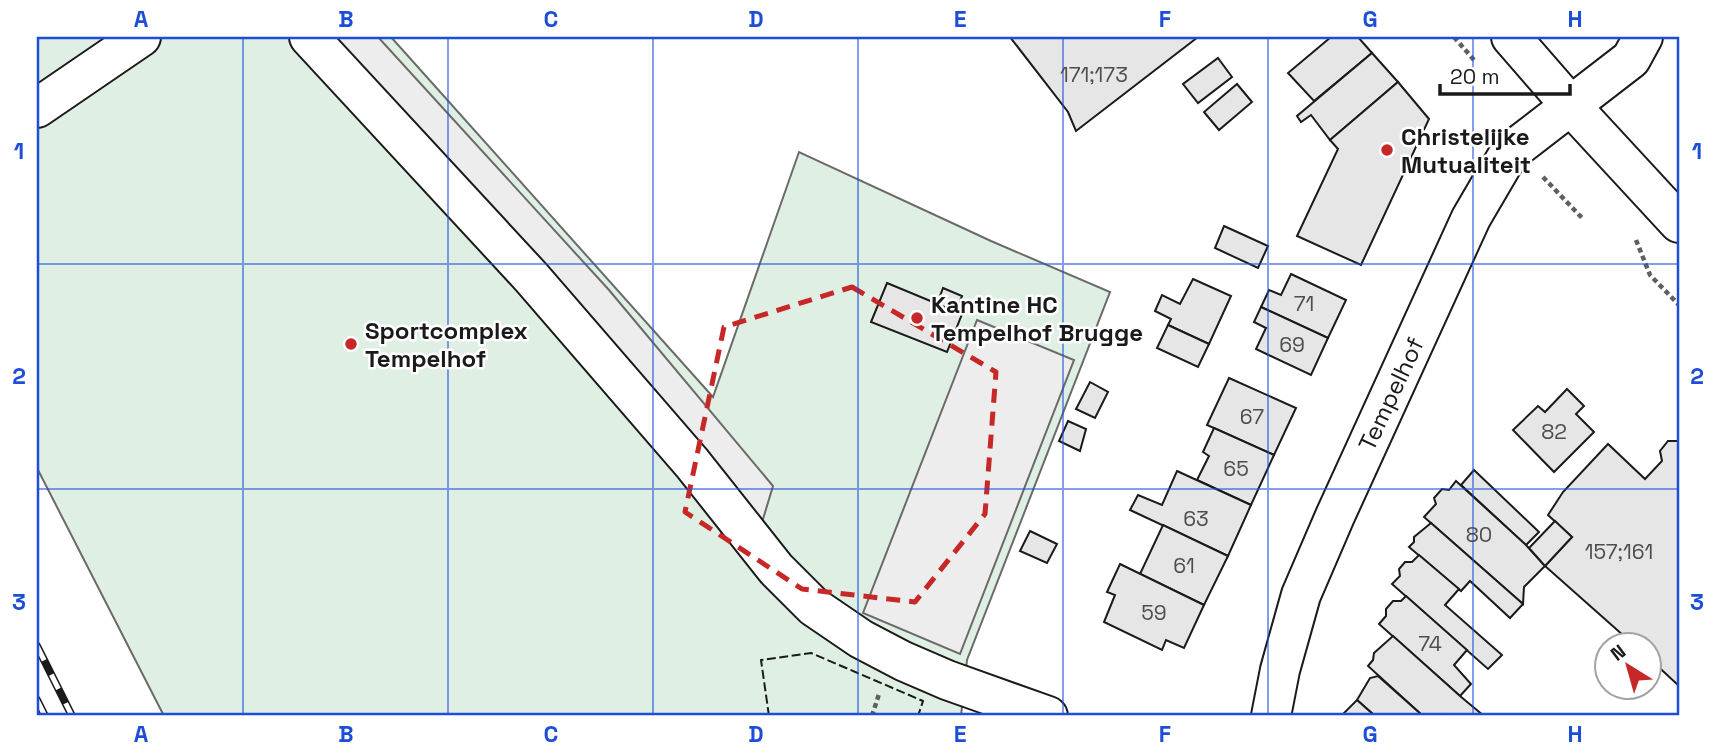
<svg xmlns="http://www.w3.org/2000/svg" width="1716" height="753" font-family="'Space Grotesk',sans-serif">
<rect width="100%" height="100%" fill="#fff"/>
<polygon fill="#e0efe3" stroke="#6a6a6a" stroke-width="2" points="37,37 391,37 713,397 799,152 991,241 1110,292 967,660 961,716 164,716 37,468"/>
<g fill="#ededed" stroke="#6a6a6a" stroke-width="2">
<polygon points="327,37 378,37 609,290 773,486 760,529"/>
<polygon points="977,320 1074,360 960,654 863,613"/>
</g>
<g fill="#e6e6e6" stroke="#1a1a1a" stroke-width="2">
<polygon points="1010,37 1198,37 1076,131 1068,112"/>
<polygon points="1331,37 1358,37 1372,53 1314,101 1288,73"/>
<polygon points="1372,53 1398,82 1330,140 1311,115 1301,122 1297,116"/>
<polygon points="1218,58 1232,77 1198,103 1183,84"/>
<polygon points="1398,82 1429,119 1361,265 1297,236 1338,149 1330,140"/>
<polygon points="1237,84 1252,102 1219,130 1204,112"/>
<polygon points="1224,226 1268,246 1258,268 1215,248"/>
<polygon points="1291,274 1346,300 1328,338 1261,307 1269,290 1281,295"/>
<polygon points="1193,279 1231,296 1209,344 1168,325 1171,319 1155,311 1162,295 1180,304"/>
<polygon points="887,283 962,314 947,352 871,322"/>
<polygon points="943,288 962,296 956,312 937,304"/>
<polygon points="1261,307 1328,338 1311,375 1256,349 1266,328 1254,322"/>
<polygon points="1168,325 1209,344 1198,367 1157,348"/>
<polygon points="1229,378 1296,408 1274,455 1207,425"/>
<polygon points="1090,382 1108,392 1095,418 1076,409"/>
<polygon points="1567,389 1584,406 1576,414 1594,432 1554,472 1513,430 1538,406 1545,412"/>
<polygon points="1068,421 1086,429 1080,451 1059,441"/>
<polygon points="1214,428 1274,455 1251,505 1197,480 1209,456 1203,452"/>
<polygon points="1668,441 1679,441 1679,686 1650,659 1650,644 1633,644 1545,566 1572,537 1548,515 1563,492 1608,444 1645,479 1662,461 1660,451"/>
<polygon points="1474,470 1539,532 1526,545 1461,485"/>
<polygon points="1177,471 1251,505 1228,556 1130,510 1138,495 1162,505"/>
<polygon points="1456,481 1526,545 1545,566 1524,587 1523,604 1424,517 1436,504 1434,498 1442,489 1449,490"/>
<polygon points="1555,521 1572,537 1545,566 1529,548"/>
<polygon points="1431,523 1523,604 1510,618 1470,581 1461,591 1409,547 1414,542 1414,537"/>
<polygon points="1163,525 1228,556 1204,605 1140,574"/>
<polygon points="1030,531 1057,544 1047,563 1020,551"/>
<polygon points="1419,555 1459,589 1445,605 1502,655 1488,669 1392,584 1400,576 1399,569 1405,562 1412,562"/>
<polygon points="1120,564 1204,605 1184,648 1166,640 1162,650 1104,622 1115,595 1107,592"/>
<polygon points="1406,596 1467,650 1454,665 1471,684 1460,696 1379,624 1386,616 1386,609 1393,601 1401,601"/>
<polygon points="1393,636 1460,696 1484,716 1450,716 1447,714 1445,716 1423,716 1368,666 1373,660 1374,653"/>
<polygon points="1378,676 1423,716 1375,716 1357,700 1370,678"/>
<polygon points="1357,700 1375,716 1342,715"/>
</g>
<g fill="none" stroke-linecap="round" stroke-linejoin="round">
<defs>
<g id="minor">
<polyline points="309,37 531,277 692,463 776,569 814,607 861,639 903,661 947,680 1048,716"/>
<polyline points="37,108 141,37"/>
<polyline points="1271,716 1280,670 1301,595 1335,516 1471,218 1509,153 1631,59 1643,37"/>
</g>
<polyline id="major" points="1511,37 1571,106 1679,223"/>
</defs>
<use href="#minor" stroke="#1a1a1a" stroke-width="42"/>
<use href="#major" stroke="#1a1a1a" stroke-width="42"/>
<g stroke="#5f5f5f" stroke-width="4.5" stroke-dasharray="5 3.5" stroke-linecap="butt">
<polyline points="1454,37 1474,60"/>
<polyline points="1543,177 1583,219"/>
<polyline points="1636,240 1650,275 1679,305"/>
<polyline points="872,716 879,694"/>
</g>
<use href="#minor" stroke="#fff" stroke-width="38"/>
<use href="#major" stroke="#fff" stroke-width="38"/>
<defs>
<g id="rail">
<polyline points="37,646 72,716"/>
<polyline points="37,700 45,716"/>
</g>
</defs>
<use href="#rail" stroke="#1a1a1a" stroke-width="8"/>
<use href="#rail" stroke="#fff" stroke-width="5" stroke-dasharray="16" stroke-linecap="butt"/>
<polyline stroke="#1a1a1a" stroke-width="2" stroke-dasharray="9 3.5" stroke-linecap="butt" points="769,716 761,660 811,653 923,701 918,716"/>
</g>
<path fill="none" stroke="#c62828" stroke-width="5" stroke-dasharray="14 9" stroke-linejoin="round" d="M852,287L996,372L985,514L915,602L802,589L685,512L724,327Z"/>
<path fill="none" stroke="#1d4ed8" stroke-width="2" stroke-opacity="0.55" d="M243,37V716M448,37V716M653,37V716M858,37V716M1063,37V716M1268,37V716M1473,37V716M37,264H1679M37,489H1679"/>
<g fill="#c62828" stroke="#fff" stroke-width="2.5">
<circle cx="1387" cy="150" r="7"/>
<circle cx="917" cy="318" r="7"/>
<circle cx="351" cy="344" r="7"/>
</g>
<g text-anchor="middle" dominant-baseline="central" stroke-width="5" stroke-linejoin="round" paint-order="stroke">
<g font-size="21" fill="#4d4d4d">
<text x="1094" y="74">171;173</text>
<text x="1304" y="303">71</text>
<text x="1292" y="344">69</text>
<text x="1252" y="416">67</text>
<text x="1554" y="431">82</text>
<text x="1236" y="468">65</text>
<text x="1196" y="518">63</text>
<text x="1479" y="534">80</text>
<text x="1619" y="551">157;161</text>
<text x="1184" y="565">61</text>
<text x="1154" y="612">59</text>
<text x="1430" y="643">74</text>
</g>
<g font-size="24" font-weight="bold" fill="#1a1a1a" stroke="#fff" text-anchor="start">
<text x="1401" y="136">Christelijke<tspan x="1401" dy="28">Mutualiteit</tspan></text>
<text x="931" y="304">Kantine HC<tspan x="931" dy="28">Tempelhof Brugge</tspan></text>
<text x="365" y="330">Sportcomplex<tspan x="365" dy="28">Tempelhof</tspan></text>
</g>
<g font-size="24" fill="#1a1a1a" stroke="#fff">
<text transform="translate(1391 394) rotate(-65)">Tempelhof</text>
</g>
</g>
<rect width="1716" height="753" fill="none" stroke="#ffffff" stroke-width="77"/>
<g transform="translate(1628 666) rotate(323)"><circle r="33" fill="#ffffff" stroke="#a3a3a3" stroke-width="2"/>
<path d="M0-5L12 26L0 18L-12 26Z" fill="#c62828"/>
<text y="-10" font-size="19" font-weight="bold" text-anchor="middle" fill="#1a1a1a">N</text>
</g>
<path d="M1440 84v10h130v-10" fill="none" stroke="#1a1a1a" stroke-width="3.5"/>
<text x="1450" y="84" font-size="21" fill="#1a1a1a" stroke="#ffffff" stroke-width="5" paint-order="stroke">20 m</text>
<rect x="38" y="38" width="1640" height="676" fill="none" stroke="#1d4ed8" stroke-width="2.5"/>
<g font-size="23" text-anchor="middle" font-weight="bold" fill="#1d4ed8">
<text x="141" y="27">A</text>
<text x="346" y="27">B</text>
<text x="551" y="27">C</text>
<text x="756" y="27">D</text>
<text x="960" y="27">E</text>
<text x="1165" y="27">F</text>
<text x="1370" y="27">G</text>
<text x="1575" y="27">H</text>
<text x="19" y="159">1</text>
<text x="1697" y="159">1</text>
<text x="19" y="384">2</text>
<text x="1697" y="384">2</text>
<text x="19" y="610">3</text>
<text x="1697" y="610">3</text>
<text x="141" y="742">A</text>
<text x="346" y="742">B</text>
<text x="551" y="742">C</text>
<text x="756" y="742">D</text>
<text x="960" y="742">E</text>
<text x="1165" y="742">F</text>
<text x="1370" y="742">G</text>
<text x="1575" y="742">H</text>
</g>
</svg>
